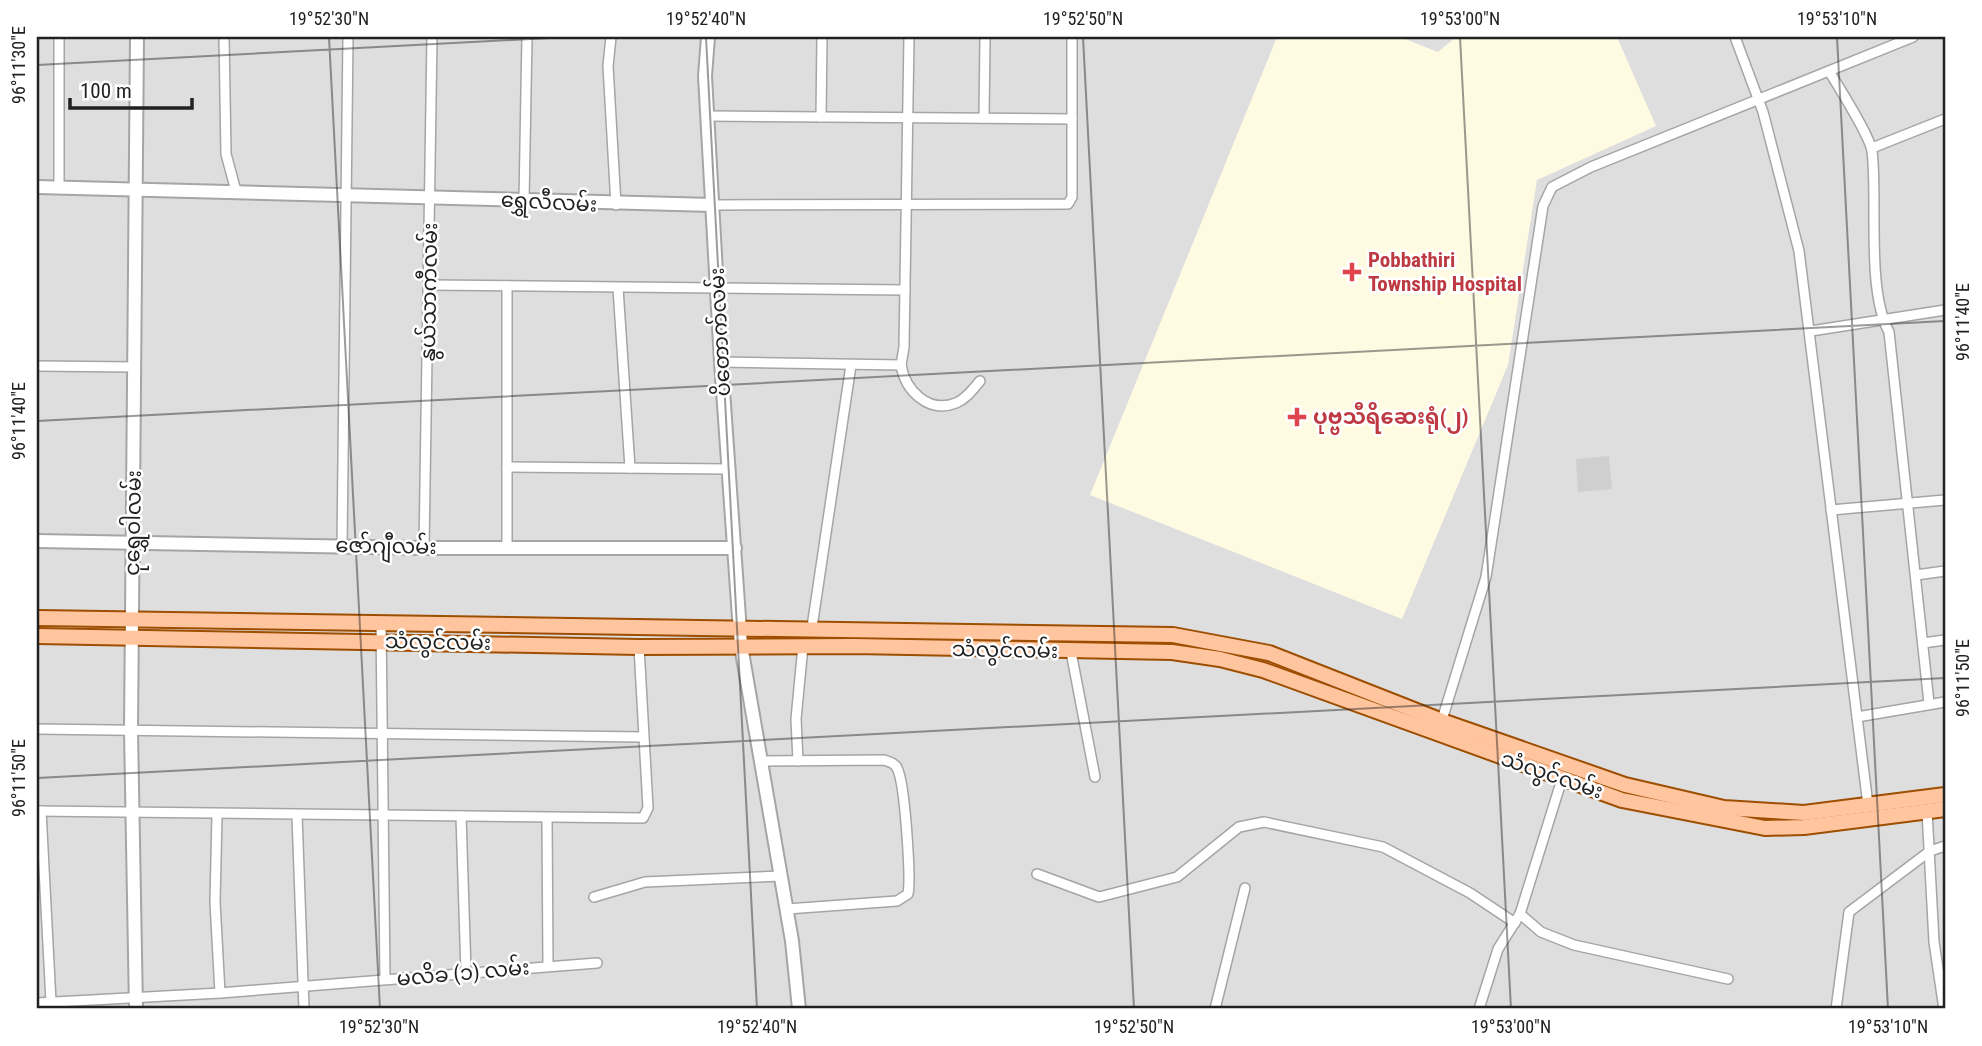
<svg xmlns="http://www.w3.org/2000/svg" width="1982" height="1046" font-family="'Roboto Condensed','Noto Sans Myanmar',sans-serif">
<rect width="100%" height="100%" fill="#f1ece7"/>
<rect fill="#dfdede" x="37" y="37" width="1908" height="972"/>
<polygon fill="#fffae2" points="1277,37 1400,37 1438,52 1456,37 1617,37 1656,126 1537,180 1508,365 1402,619 1090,495"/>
<polygon fill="#cfcfcf" points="1609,456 1612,489 1578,492 1576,459"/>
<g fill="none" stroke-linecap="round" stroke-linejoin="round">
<defs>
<g id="minor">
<polyline points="59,37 59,187"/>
<polyline points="224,37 226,154 236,191"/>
<polyline points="611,37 608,66 616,205"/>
<polyline points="1735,37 1763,112 1799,251 1868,805"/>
<path d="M1829,71C1839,88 1869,134 1872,151C1878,199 1866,290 1889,332L1929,703"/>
<polyline points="707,116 1072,119"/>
<polyline points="821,117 822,37"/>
<polyline points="984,118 985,37"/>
<polyline points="1872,148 1945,119"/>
<polyline points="524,200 527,37"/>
<polyline points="713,205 1068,204 1072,197 1072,37"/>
<polyline points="430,285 905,290"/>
<polyline points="618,288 630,468"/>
<polyline points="1811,331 1945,310"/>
<polyline points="721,362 901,365 904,347 909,37"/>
<path d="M901,365C905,390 928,414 956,403C966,399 973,389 980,381"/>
<polyline points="37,366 134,367"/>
<polyline points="507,467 729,469"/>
<polyline points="1831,510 1945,500"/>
<polyline points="342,546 348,37"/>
<polyline points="507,547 507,286"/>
<polyline points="424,548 432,37"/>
<polyline points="1916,575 1945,571"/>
<polyline points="381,622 385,979"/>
<polyline points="812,627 851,365"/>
<polyline points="1923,643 1945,640"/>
<polyline points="1071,652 1095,777"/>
<polyline points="1857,717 1945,702"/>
<polyline points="1441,723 1486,577 1543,206 1552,187 1591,167 1913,37"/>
<polyline points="37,729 643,737"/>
<path d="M762,761L884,760C889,762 895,763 897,768C905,782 911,878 908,894L897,901L787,909"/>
<polyline points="798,761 796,719 803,646"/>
<polyline points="37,811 643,818 648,808 639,647"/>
<polyline points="41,811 51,1002"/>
<polyline points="1927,811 1934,942 1944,1009"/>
<polyline points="217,815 215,902 220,993"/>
<polyline points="297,815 304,1009"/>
<polyline points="461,816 466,972"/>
<polyline points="547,818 548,966"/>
<polyline points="1037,874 1099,897 1177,877 1239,827 1264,822 1383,847 1470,893 1515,923"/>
<polyline points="594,897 645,882 781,876"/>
<polyline points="1520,914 1541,932 1574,945 1728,979"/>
<polyline points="37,1003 220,993 597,963"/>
<polyline points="1215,1009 1245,888"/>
<polyline points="1479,1009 1498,949 1520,914 1562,779"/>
<polyline points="1836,1009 1849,912 1930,851 1945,846"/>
</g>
<g id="tertiary">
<polyline points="708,37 705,76 721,362 741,646 792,941 799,1009"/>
<polyline points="37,187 713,205"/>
<polyline points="37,541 424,548 735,548"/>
<polyline points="136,1009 131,731 137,37"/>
</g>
<g id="primary">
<polyline points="37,618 1173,635 1269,653 1442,721 1625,785 1724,808 1804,813 1945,795"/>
<polyline points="37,636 639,647 854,646 1172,652 1220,659 1263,670 1622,800 1765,828 1804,827 1945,809"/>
</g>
</defs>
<use href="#minor" stroke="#a5a5a5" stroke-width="12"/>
<use href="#tertiary" stroke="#a5a5a5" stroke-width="16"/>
<use href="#primary" stroke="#9d4e00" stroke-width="18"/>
<use href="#minor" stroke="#fff" stroke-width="9"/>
<use href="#tertiary" stroke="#fff" stroke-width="12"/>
<use href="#primary" stroke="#ffc59f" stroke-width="14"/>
</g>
<path fill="none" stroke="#212121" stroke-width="2" stroke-opacity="0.45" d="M329,37L380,1009M706,37L757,1009M1083,37L1134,1009M1460,37L1511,1009M1837,37L1888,1009M37,65L568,37M37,421L1945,321M37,778L1945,678"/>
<g fill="#e0444e" stroke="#fff" stroke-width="2.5">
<path d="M1348.5 261.5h7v7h7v7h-7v7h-7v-7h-7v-7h7z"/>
<path d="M1293.5 406.5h7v7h7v7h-7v7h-7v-7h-7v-7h7z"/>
</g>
<g text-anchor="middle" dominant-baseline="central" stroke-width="5" stroke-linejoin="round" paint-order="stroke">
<g font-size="21" fill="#212121" stroke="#fff">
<text transform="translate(549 202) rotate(3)">ရွှေလီလမ်း</text>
<text transform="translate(429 292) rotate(-89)">နွယ်သာကီလမ်း</text>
<text transform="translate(720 332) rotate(-93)">ပိတောက်လမ်း</text>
<text transform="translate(133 523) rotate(-89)">ငုရွှေဝါလမ်း</text>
<text transform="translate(386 546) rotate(1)">ဇော်ဂျီလမ်း</text>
<text transform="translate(438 642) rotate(1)">သံလွင်လမ်း</text>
<text transform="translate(1005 650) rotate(1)">သံလွင်လမ်း</text>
<text transform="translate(1552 775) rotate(19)">သံလွင်လမ်း</text>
<text transform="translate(463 973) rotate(-5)">မလိခ (၁) လမ်း</text>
</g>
<g font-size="21" font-weight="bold" fill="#be3a42" stroke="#fff" text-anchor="start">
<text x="1368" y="260">Pobbathiri<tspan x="1368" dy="24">Township Hospital</tspan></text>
<text x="1313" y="417">ပုဗ္ဗသီရိဆေးရုံ(၂)</text>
</g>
</g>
<rect width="1982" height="1046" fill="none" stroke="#ffffff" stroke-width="77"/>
<path d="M70 98v10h122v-10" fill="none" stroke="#212121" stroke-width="3.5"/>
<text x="80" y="98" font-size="21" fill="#212121" stroke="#ffffff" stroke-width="5" paint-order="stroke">100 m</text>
<rect x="38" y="38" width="1906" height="969" fill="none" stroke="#212121" stroke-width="2.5"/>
<g font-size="18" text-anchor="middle" fill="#212121">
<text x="329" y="25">19°52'30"N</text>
<text x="706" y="25">19°52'40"N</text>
<text x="1083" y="25">19°52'50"N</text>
<text x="1460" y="25">19°53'00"N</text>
<text x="1837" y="25">19°53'10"N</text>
<text transform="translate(19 65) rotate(-90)" y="6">96°11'30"E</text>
<text transform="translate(1963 322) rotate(-90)" y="6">96°11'40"E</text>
<text transform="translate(19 421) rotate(-90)" y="6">96°11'40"E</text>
<text transform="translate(1963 678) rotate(-90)" y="6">96°11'50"E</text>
<text transform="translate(19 778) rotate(-90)" y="6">96°11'50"E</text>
<text x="379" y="1033">19°52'30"N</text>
<text x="757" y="1033">19°52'40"N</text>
<text x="1134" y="1033">19°52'50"N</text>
<text x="1511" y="1033">19°53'00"N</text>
<text x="1888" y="1033">19°53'10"N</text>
</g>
</svg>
